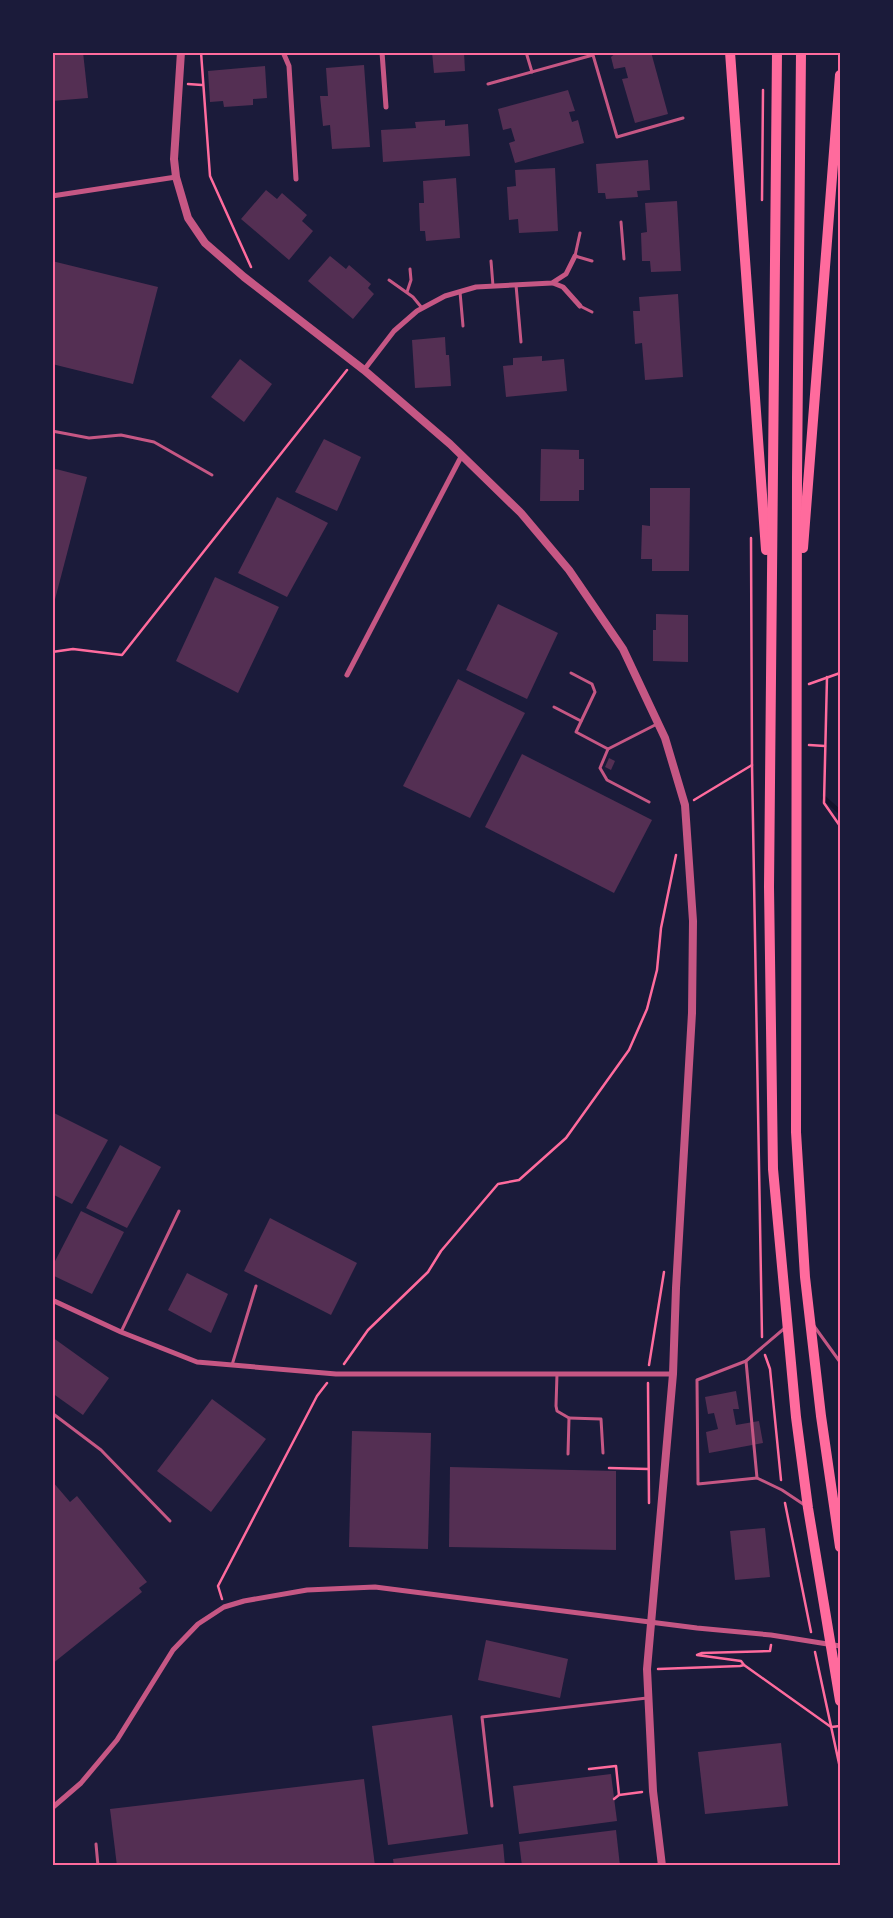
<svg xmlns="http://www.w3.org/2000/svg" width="893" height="1918" font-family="Barlow,sans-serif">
<rect width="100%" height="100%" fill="#1b1b3a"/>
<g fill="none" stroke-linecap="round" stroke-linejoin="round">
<polyline stroke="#12122b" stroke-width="4.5" points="824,798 840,812"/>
</g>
<g fill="#542f53">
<polygon points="52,52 83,52 88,98 52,101"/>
<polygon points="432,52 464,52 465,71 434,73"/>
<polygon points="617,52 651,52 668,114 635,123 622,79 628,78 625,67 614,69 611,57"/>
<polygon points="364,65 370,147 332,149 330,125 323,126 320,96 328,96 326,68"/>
<polygon points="265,66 267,98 253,99 253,105 224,107 223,101 210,102 208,71"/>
<polygon points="568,90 575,111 569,112 572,122 578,120 584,143 515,163 509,143 515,141 511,128 503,130 498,109"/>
<polygon points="445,120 445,126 468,124 470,156 383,162 381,130 416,128 415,122"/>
<polygon points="648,160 650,190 637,191 638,197 606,199 605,193 598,193 596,164"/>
<polygon points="555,168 558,231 519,233 518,219 509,220 507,187 516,186 515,170"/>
<polygon points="456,178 460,238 426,241 425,231 420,231 419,203 424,203 423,181"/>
<polygon points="266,190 277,199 282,193 307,215 302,221 313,231 289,260 241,219"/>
<polygon points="677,201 681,271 651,272 650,261 642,261 641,233 647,232 645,203"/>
<polygon points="330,256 346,269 349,265 371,284 368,288 374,294 353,319 308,281"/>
<polygon points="52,261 158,287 133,384 52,364"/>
<polygon points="678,294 683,377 645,380 642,343 635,344 633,311 640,311 639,297"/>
<polygon points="445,337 446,355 449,355 451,386 415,388 412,340"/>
<polygon points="542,356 542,361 564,359 567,391 506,397 503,366 513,365 513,358"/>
<polygon points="240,359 272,384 244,422 211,397"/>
<polygon points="324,439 361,457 337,511 295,492"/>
<polygon points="541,449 579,450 579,459 584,459 584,490 579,490 579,501 540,501"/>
<polygon points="52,468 87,477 53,607 52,607"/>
<polygon points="650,488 690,488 689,571 652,571 652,559 641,559 642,525 650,526"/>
<polygon points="277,497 328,523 287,597 238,573"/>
<polygon points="215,577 279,607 238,693 176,661"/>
<polygon points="498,604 558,633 527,699 466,670"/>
<polygon points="656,614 688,615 688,662 653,661 653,630 656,630"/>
<polygon points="458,679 525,713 470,818 403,786"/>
<polygon points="522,754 652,820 614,893 485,827"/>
<polygon points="609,758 615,761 611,770 605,767"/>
<polygon points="52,1112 108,1140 72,1204 52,1194"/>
<polygon points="120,1145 161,1167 127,1228 86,1208"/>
<polygon points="81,1211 124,1232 92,1294 52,1275 52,1267"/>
<polygon points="270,1218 357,1263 331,1315 244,1271"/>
<polygon points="187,1273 228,1294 211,1333 168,1310"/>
<polygon points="52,1337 109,1378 83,1415 52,1393"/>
<polygon points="736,1391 739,1409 733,1409 736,1425 759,1421 763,1443 709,1453 706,1432 718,1429 714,1413 708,1414 705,1397"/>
<polygon points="212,1399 266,1439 211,1512 157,1471"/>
<polygon points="352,1431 431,1433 428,1549 349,1547"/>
<polygon points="450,1467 616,1471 616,1550 449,1547"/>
<polygon points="52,1481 70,1502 77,1496 147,1582 139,1588 142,1592 52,1664"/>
<polygon points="765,1528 770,1577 735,1580 730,1531"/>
<polygon points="486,1640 568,1659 560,1698 478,1680"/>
<polygon points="452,1715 468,1834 388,1845 372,1726"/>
<polygon points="781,1743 788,1806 705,1814 698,1752"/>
<polygon points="611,1774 617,1821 519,1834 513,1786"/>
<polygon points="364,1779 375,1866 117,1866 110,1809"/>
<polygon points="616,1830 620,1866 522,1866 519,1842"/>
<polygon points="503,1844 505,1866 394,1866 393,1859"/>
</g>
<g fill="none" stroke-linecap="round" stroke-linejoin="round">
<g stroke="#ff6b9d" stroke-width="2.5">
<polyline points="201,52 210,176 251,267"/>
<polyline points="188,84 202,85"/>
<polyline points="762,200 763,90"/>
<polyline points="751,538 752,765 762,1337"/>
<polyline points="52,652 73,649 122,655 347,370"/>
<polyline points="827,677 824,803 840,826"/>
<polyline points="809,684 840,673"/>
<polyline points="809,745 825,746"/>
<polyline points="694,800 752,765"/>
<polyline points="765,1355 770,1369 781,1480"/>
<polyline points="344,1364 368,1330 428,1272 441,1251 498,1184 519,1180 566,1138 629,1050 647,1009 657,970 661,928 676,855"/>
<polyline points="649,1365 664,1272"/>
<polyline points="648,1383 649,1503"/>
<polyline points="609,1468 648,1469"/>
<polyline points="785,1503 811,1632"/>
<polyline points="222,1599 218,1586 317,1396 327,1383"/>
<polyline points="815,1652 840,1768"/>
<polyline points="744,1665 831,1727 840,1726"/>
<polyline points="658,1669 740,1666 744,1665 741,1661 697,1655 702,1653 770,1651 771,1645"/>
<polyline points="589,1769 616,1766 619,1795"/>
<polyline points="614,1799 619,1795 642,1792"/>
</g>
<g stroke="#c65784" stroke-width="3">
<polyline points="526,52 532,72"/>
<polyline points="488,84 593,55 617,137 683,118"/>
<polyline points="621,222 624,259"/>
<polyline points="580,233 575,256 592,261"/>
<polyline points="491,261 493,286"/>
<polyline points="389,280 413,297 422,308"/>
<polyline points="516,285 521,342"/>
<polyline points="407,292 411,280 410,269"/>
<polyline points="460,292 463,326"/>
<polyline points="580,306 592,312"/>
<polyline points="52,431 89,438 121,435 154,442 212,475"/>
<polyline points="571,673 592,684 595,692 576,732 608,749 657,724"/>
<polyline points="554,707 581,721"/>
<polyline points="608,749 600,768 607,780 649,802"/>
<polyline points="814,1326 840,1362"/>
<polyline points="786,1327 746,1361 757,1478 782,1490 806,1506"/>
<polyline points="121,1332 179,1211"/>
<polyline points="746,1361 697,1380 698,1484 757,1478"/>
<polyline points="232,1365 256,1286"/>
<polyline points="557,1374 556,1406 557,1411 569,1418 568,1454"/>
<polyline points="52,1413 101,1450 170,1521"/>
<polyline points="569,1418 601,1419 603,1453"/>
<polyline points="492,1806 482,1717 647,1698"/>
<polyline points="96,1844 98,1866"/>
</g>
<g stroke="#c65784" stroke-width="5">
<polyline points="283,52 289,66 296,179"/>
<polyline points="382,52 386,107"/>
<polyline points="52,196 176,177"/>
<polyline points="553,283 563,287 580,306"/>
<polyline points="364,370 394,331 417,311 445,296 476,287 552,283 566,274 575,256"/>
<polyline points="347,675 462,455"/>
<polyline points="52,1300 121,1332 197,1362 336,1374 673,1374"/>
<polyline points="52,1808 81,1783 117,1740 173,1650 198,1624 224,1607 244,1601 307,1590 375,1587 697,1628 771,1635 840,1646"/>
</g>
<polyline stroke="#c65784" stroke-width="8" points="181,52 174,159 176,177 188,218 205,243 244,277 364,370 450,444 521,513 569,570 623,649 665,738 685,805 693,921 692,1013 676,1288 673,1374 647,1669 653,1791 662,1866"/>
<g stroke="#ff6b9d" stroke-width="10">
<polyline points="730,52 766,550"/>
<polyline points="777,52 769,887 773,1169 796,1417 808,1508 840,1701"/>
<polyline points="801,52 797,478 796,1132 805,1277 821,1416 840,1547"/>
<polyline points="803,548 840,75"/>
</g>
</g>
<rect width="893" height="1918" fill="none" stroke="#1b1b3a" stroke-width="108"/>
<rect x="54" y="54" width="785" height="1810" fill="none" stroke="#ff6b9d" stroke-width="2"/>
</svg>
